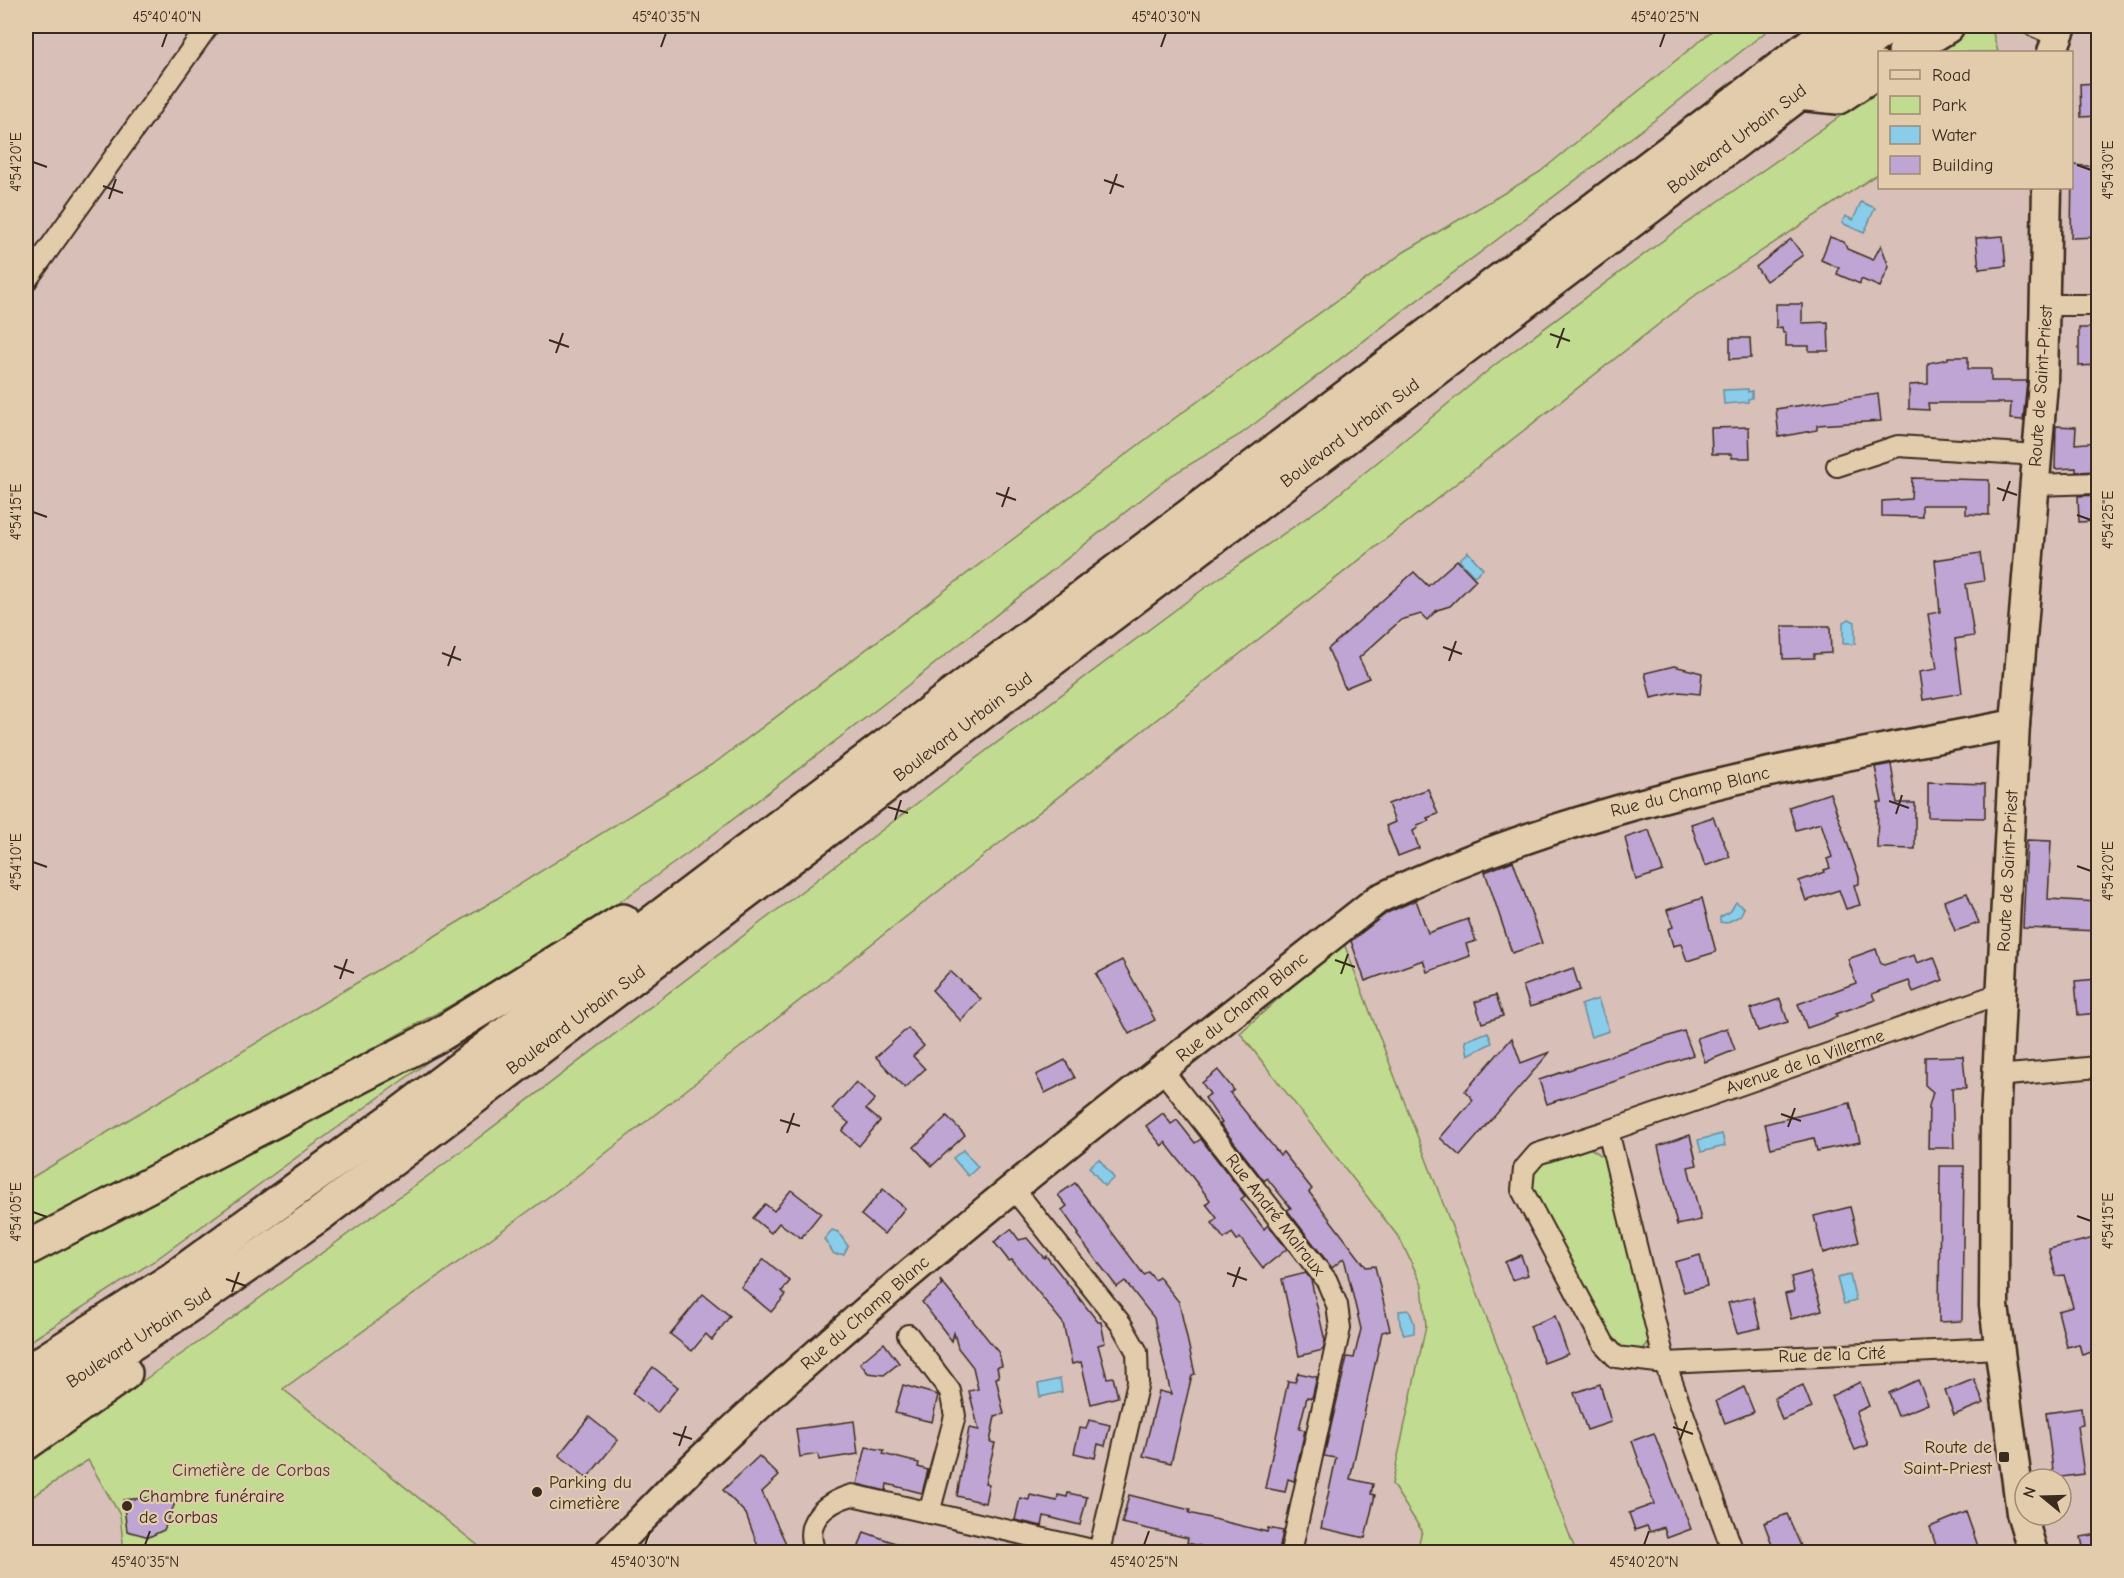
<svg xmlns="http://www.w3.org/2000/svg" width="2124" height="1578" font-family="'Comic Neue',sans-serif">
<rect width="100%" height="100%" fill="#d8c0b8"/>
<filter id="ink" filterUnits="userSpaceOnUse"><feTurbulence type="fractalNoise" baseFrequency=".0167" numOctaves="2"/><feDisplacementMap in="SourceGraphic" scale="12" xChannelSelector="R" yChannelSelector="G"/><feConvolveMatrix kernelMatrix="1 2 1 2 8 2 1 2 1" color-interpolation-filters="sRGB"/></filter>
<g filter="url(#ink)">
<g fill="#c1db91" stroke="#7e8258" stroke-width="1.5">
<polygon points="1718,26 1773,26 1656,119 1241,434 1172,475 898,693 702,843 600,916 502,977 334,1070 26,1234 26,1181 485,906 716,762 1157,431 1404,252 1540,172"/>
<polygon points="1973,26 1991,26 1998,52 1933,52"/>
<polygon points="1879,89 1879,173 1697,294 573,1179 283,1389 486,1552 124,1552 120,1515 88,1460 26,1501 26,1462 209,1335 447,1162 971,762 1202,590 1328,503 1496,364 1669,236"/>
<polygon points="1343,941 1576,1552 1417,1552 1422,1531 1392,1484 1426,1326 1422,1285 1400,1239 1240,1033"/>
<polygon points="480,1024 154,1261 26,1344 26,1260"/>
<path d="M1577,1147L1590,1148L1607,1159L1651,1333C1646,1358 1631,1352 1612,1346L1530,1186L1538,1161Z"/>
</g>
<g fill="#89cdeb" stroke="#6a8c99" stroke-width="1.5">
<polygon points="1861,202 1875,208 1864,233 1842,223 1845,216 1853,220"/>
<polygon points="1748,389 1748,392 1752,391 1752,398 1748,399 1748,402 1724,404 1723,390"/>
<polygon points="1468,552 1483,569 1474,576 1459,560"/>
<polygon points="1849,619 1855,622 1855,644 1843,644 1843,622"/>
<polygon points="1736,902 1744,908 1740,916 1726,923 1720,922 1720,917 1730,912"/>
<polygon points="1598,999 1609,1031 1591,1037 1581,1005"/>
<polygon points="1488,1032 1492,1043 1468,1055 1465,1041"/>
<polygon points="1722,1134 1725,1146 1701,1152 1698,1140"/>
<polygon points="963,1150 978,1167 968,1176 953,1158"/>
<polygon points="1099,1159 1114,1178 1104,1186 1089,1167"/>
<polygon points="832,1230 838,1232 848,1246 844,1254 834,1254 824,1239"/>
<polygon points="1850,1275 1856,1301 1844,1304 1837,1278"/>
<polygon points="1409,1310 1414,1323 1414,1333 1404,1335 1400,1324 1399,1311"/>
<polygon points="1060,1379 1062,1392 1040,1397 1038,1384"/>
</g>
<g fill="#bfa5d3" stroke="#3b2a1e" stroke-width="1.5">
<polygon points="2098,83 2098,116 2081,117 2080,84"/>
<polygon points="2072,165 2098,167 2098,237 2071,238"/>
<polygon points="2003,236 2006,266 1979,269 1976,238"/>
<polygon points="1830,237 1844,242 1847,249 1873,260 1881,245 1889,267 1880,287 1861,279 1860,284 1837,274 1839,268 1821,260"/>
<polygon points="1791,239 1803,255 1766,281 1756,267"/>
<polygon points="1776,304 1802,304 1802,323 1828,322 1829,351 1809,351 1809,346 1786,346 1786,333 1783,333 1782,327 1776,328"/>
<polygon points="2079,328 2098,328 2098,365 2079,366"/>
<polygon points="1730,338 1750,338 1751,358 1730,359"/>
<polygon points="1948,357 1968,357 1968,369 1991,369 1991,381 2027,381 2023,420 2010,419 2011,403 1928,403 1929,410 1909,409 1909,385 1928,384 1928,363 1948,359"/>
<polygon points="1878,394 1881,421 1817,425 1817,430 1779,437 1776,409"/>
<polygon points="2056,426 2076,427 2075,444 2098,442 2098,471 2076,472 2076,468 2055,469"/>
<polygon points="1749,427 1750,458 1732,458 1732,454 1712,454 1711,428"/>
<polygon points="1912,478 1989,480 1989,515 1966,514 1966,505 1922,505 1922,517 1882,516 1882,501 1911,499"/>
<polygon points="2098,495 2098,521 2079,522 2078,496"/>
<polygon points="1980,553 1984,581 1966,584 1974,636 1955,639 1962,693 1923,700 1919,672 1937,669 1928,614 1940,612 1935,560"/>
<polygon points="1457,560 1476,580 1450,606 1437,610 1427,620 1421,614 1401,620 1359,658 1369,678 1345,688 1328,649 1414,572 1428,586"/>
<polygon points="1782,626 1830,626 1831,653 1814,654 1814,658 1783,659"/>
<polygon points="1674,666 1702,673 1700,694 1679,692 1651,698 1645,673"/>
<polygon points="1891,764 1897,803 1915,803 1915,849 1877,848 1878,802 1882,802 1875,767"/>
<polygon points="1928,782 1985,784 1985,818 1928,817"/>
<polygon points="1428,789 1438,814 1427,818 1429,821 1417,825 1418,828 1413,831 1419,848 1398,856 1386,826 1395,822 1388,804"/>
<polygon points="1830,793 1859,877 1859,884 1854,885 1860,905 1846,909 1839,890 1806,901 1799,881 1825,872 1824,870 1830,868 1827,859 1832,857 1821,823 1796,830 1789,807"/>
<polygon points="1713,817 1730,857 1705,866 1691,824"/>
<polygon points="1649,830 1663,871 1636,880 1625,838"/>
<polygon points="2027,840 2051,841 2048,899 2098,902 2098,931 2023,928"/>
<polygon points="1513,861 1542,943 1512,953 1485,872"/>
<polygon points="1967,893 1979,923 1955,931 1944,901"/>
<polygon points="1702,898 1716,952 1687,961 1681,944 1673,946 1668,929 1673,927 1667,910"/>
<polygon points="1416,900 1428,933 1468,919 1476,941 1466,944 1470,956 1427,972 1423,960 1365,981 1351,941 1387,913"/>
<polygon points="1876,949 1881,964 1884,965 1914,955 1917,963 1934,957 1943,980 1913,992 1909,981 1872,994 1875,1000 1836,1014 1837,1016 1827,1021 1807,1028 1798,1004 1856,983 1848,959"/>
<polygon points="1122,960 1155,1020 1129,1034 1096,974"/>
<polygon points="1573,968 1580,990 1530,1007 1523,986"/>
<polygon points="950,971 981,999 961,1021 932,990"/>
<polygon points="2098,979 2098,1013 2078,1015 2075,981"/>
<polygon points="1496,995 1503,1016 1482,1023 1475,1002"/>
<polygon points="1780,999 1788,1022 1758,1031 1750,1009"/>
<polygon points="908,1028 924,1046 913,1056 925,1069 905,1088 876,1057"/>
<polygon points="1727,1028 1735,1050 1705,1062 1697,1038"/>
<polygon points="1684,1031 1693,1055 1547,1104 1539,1080"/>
<polygon points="1512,1038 1521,1063 1550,1052 1460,1156 1440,1138 1473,1100 1465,1091"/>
<polygon points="1963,1056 1966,1088 1952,1088 1954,1148 1928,1148 1929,1106 1933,1092 1925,1085 1925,1057"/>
<polygon points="1065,1060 1075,1078 1045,1093 1036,1075"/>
<polygon points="1218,1070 1234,1090 1230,1093 1280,1155 1283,1152 1312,1189 1309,1192 1366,1267 1375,1266 1390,1330 1382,1332 1350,1479 1373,1484 1371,1494 1375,1495 1365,1538 1321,1528 1336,1458 1324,1456 1347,1357 1354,1358 1361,1329 1344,1258 1332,1268 1287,1210 1291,1208 1267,1178 1264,1181 1220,1124 1222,1123 1205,1098 1210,1094 1202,1083"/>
<polygon points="856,1082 875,1099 866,1109 880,1121 859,1146 842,1131 849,1123 832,1109"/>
<polygon points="1850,1103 1860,1142 1817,1151 1814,1138 1771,1148 1765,1124"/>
<polygon points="1163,1113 1171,1124 1177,1120 1195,1143 1201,1139 1245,1196 1241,1199 1264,1229 1268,1225 1287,1249 1263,1268 1240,1238 1237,1240 1232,1233 1224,1239 1212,1223 1217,1218 1206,1204 1210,1200 1165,1142 1162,1146 1146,1126"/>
<polygon points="947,1116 965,1135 932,1166 914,1147"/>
<polygon points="1690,1135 1697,1165 1688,1167 1701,1220 1677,1225 1658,1146"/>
<polygon points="1940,1166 1964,1166 1962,1321 1939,1322"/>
<polygon points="1075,1183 1144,1275 1148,1272 1155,1280 1159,1277 1179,1302 1195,1374 1192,1375 1171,1463 1143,1456 1159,1391 1171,1394 1154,1318 1125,1281 1117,1287 1077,1235 1079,1234 1062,1210 1067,1206 1058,1195"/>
<polygon points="883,1189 905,1208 884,1234 861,1215"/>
<polygon points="791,1190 821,1213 801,1238 779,1223 771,1233 753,1218 765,1204 774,1211"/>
<polygon points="1850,1207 1859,1242 1823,1253 1814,1216"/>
<polygon points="1011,1229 1019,1240 1027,1238 1044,1258 1046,1256 1098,1322 1101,1322 1105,1343 1098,1345 1107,1378 1113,1377 1118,1397 1091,1404 1081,1362 1072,1364 1063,1323 1012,1260 1009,1261 994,1242"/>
<polygon points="2098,1237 2098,1350 2082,1355 2079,1344 2067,1347 2058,1311 2073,1307 2064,1275 2056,1276 2049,1249"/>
<polygon points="1521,1255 1528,1275 1512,1280 1505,1262"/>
<polygon points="1700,1255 1707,1286 1684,1292 1675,1262"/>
<polygon points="764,1259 790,1281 782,1291 786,1295 771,1312 741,1287"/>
<polygon points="1810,1272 1822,1310 1791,1319 1785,1294 1794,1292 1791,1277"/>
<polygon points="1306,1273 1311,1280 1325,1341 1323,1350 1299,1356 1282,1279"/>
<polygon points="940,1280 999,1353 1002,1366 997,1367 999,1377 996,1378 1004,1414 995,1416 990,1442 995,1443 985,1483 989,1484 985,1503 957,1496 969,1428 979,1430 969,1391 978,1389 973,1367 958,1348 954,1333 952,1341 922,1302 942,1286"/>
<polygon points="703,1294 730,1316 712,1340 706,1334 692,1351 670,1334"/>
<polygon points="1753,1297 1760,1328 1737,1333 1728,1303"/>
<polygon points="1555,1316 1568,1354 1544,1363 1530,1326"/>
<polygon points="884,1343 899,1363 884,1375 868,1373 860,1363"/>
<polygon points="653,1367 678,1387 657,1413 632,1393"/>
<polygon points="1298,1373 1317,1377 1312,1398 1307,1397 1299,1429 1305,1430 1294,1481 1288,1479 1285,1492 1265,1488 1288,1381 1295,1382"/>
<polygon points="1974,1379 1984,1403 1954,1415 1945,1391"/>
<polygon points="1918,1380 1928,1404 1898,1416 1889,1393"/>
<polygon points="1860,1382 1869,1406 1856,1412 1868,1445 1855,1450 1831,1396"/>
<polygon points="1600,1384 1611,1422 1587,1430 1574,1393"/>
<polygon points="903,1385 938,1395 932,1422 895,1413"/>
<polygon points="1803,1385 1812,1408 1782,1420 1774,1398"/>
<polygon points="1744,1387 1754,1412 1725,1423 1716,1401"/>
<polygon points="2081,1408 2083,1425 2077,1426 2084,1474 2054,1478 2046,1413"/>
<polygon points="589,1417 618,1440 587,1478 559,1455"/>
<polygon points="1089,1420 1110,1425 1105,1446 1098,1444 1095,1458 1074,1453 1080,1428 1086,1429"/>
<polygon points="854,1421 858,1454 819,1460 818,1454 800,1457 796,1429"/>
<polygon points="1654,1433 1691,1529 1667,1538 1664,1527 1650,1532 1647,1526 1635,1530 1629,1513 1654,1504 1632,1441"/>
<polygon points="866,1447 884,1450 883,1454 919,1463 918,1467 928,1470 922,1493 887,1484 886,1491 857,1484"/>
<polygon points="759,1456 779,1476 762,1492 790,1552 760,1552 746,1514 723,1490"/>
<polygon points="1068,1493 1087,1497 1080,1525 1044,1516 1042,1526 1015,1520 1020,1498 1029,1500 1030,1495 1057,1501 1058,1495 1067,1497"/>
<polygon points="1129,1495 1190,1510 1189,1513 1267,1532 1268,1528 1283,1531 1279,1552 1227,1552 1187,1543 1188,1538 1122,1523"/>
<polygon points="155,1497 175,1503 164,1530 149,1537 127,1531 123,1500"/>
<polygon points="1966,1512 1980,1552 1938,1552 1930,1527"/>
<polygon points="1787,1514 1801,1546 1775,1552 1764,1523"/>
<polygon points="864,1532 915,1550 914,1552 857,1552"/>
<polygon points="2098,1534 2098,1552 2084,1552 2081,1537"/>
</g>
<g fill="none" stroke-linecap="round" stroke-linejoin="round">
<defs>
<g id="street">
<polyline points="2034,26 2057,36"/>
<polyline points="26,281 208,26"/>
<polyline points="2046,305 2098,305"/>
<polyline points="1837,466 1898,446 2037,455"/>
<polyline points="2035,485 2098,483"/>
<polyline points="1163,1071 1327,1281 1337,1305 1340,1328 1291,1552"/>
<polyline points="1997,1076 2098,1067"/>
<polyline points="1608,1131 1537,1154 1524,1169 1522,1190 1604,1344 1616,1357 1665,1363 2000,1348"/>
<polyline points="1013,1188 1121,1324 1137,1352 1138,1382 1099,1552"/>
<polyline points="908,1335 950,1391 955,1416 929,1513"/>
<path d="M815,1552C802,1521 825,1503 852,1495L1101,1552"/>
<polyline points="1733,1552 1665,1363 1608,1131 2002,993"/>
</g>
<g id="secondary">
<polyline points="2052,52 2062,26"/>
<path d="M609,1552C644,1518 677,1481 713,1448C923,1251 1153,1077 1378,899C1578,803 1799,764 2015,724"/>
<polyline points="2033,1552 2021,1513 1994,1306 1995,1119 2015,724 2043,383 2047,188"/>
</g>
<g id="highway">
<polyline points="1905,52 1947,26"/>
<polyline points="1797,93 1838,97 1880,69"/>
<polyline points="26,1249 439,1035 623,921"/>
<polyline points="26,1373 170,1281 400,1114 1836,26"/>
<path d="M26,1409C128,1349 224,1282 320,1214L1888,26"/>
<polyline points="26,1443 125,1373"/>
</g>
</defs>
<use href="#street" stroke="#3b2a1e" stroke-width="24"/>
<use href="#secondary" stroke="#3b2a1e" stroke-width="33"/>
<use href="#highway" stroke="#3b2a1e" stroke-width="38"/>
<use href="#street" stroke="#e2ccac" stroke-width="20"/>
<use href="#secondary" stroke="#e2ccac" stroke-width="28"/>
<use href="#highway" stroke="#e2ccac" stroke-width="33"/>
</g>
</g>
<path fill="none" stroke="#3b2a1e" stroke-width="2" d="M162,47L167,33M661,47L666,33M1161,47L1166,33M1660,47L1665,33M33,162L47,167M2077,165L2091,170M1104,180L1124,187M103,186L123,193M1110,194L1117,174M109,199L116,179M1550,334L1570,341M549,340L569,347M1557,348L1564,328M556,353L563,333M1997,488L2017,495M996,493L1016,500M2003,501L2010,481M1002,507L1009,487M33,512L47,517M2077,515L2091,520M1443,647L1462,654M442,653L461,660M1449,661L1456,641M448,666L455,646M1889,801L1909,808M888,807L908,813M1896,814L1902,795M895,820L901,800M33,862L47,867M2077,866L2091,871M1335,960L1355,967M334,966L354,973M1341,974L1348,954M340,979L347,959M1781,1114L1801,1121M780,1120L800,1126M1788,1127L1795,1108M787,1133L794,1113M33,1212L47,1217M2077,1216L2091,1221M1227,1273L1247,1280M226,1279L246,1286M1233,1287L1240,1267M232,1292L239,1272M1673,1427L1693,1434M673,1433L692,1439M1680,1440L1687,1421M679,1446L686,1426M145,1545L150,1531M645,1545L650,1531M1144,1545L1149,1531M1644,1545L1649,1531"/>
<g fill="#3b2a1e" stroke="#e2ccac" stroke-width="2">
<rect x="1998" y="1451" width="12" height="12" rx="3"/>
<circle cx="537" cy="1492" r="6"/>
<circle cx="127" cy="1506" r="6"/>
</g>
<g text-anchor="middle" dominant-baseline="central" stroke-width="4.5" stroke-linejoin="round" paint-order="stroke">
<g font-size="18" fill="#3b2a1e" stroke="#e2ccac">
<text transform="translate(1737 139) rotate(-37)">Boulevard Urbain Sud</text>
<text transform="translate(2041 386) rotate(-86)">Route de Saint-Priest</text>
<text transform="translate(1350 433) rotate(-37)">Boulevard Urbain Sud</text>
<text transform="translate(963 727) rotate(-37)">Boulevard Urbain Sud</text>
<text transform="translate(1690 792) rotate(-14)">Rue du Champ Blanc</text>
<text transform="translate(2008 871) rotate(-87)">Route de Saint-Priest</text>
<text transform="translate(1242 1007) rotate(-39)">Rue du Champ Blanc</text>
<text transform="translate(576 1020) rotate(-37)">Boulevard Urbain Sud</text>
<text transform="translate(1805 1062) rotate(-19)">Avenue de la Villerme</text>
<text transform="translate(1275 1215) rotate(52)">Rue André Malraux</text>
<text transform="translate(865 1313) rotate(-41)">Rue du Champ Blanc</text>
<text transform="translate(139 1338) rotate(-33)">Boulevard Urbain Sud</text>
<text transform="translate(1832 1355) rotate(-2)">Rue de la Cité</text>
</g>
<g font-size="18" fill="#3b2a1e" stroke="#e2ccac" text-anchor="start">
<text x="1992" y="1447" text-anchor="end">Route de<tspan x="1992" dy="21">Saint-Priest</tspan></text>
<text x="549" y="1482">Parking du<tspan x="549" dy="21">cimetière</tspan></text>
<text x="139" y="1496">Chambre funéraire<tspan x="139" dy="21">de Corbas</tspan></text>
</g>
<g font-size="18" fill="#483c2a" stroke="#e2ccac">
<text x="251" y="1470">Cimetière de Corbas</text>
</g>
</g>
<rect width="2124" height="1578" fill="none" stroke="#e2ccac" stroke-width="66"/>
<rect x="1878" y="51" width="195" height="138" fill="#e2ccac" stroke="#9f8b73" stroke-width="1.5"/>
<rect x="1890" y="70" width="30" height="9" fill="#e2ccac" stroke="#9f8b73" stroke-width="1.5"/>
<text x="1932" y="81" font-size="18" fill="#3b2a1e">Road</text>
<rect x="1890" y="96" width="30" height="18" fill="#c1db91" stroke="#9f8b73" stroke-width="1.5"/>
<text x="1932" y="111" font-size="18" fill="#3b2a1e">Park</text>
<rect x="1890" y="126" width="30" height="18" fill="#89cdeb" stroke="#9f8b73" stroke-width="1.5"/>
<text x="1932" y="141" font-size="18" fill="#3b2a1e">Water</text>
<rect x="1890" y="156" width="30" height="18" fill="#bfa5d3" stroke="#9f8b73" stroke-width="1.5"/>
<text x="1932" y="171" font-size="18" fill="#3b2a1e">Building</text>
<g transform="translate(2043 1497) rotate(289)"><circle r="28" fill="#e2ccac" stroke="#9f8b73" stroke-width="1.5"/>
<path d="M0-4.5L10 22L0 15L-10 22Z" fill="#3b2a1e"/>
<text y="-9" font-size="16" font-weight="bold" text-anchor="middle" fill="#3b2a1e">N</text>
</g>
<rect x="33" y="33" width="2058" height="1512" fill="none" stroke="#3b2a1e" stroke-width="2"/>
<g font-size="15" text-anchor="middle" fill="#3b2a1e">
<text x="167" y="22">45°40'40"N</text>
<text x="666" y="22">45°40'35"N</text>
<text x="1166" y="22">45°40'30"N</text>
<text x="1665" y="22">45°40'25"N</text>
<text transform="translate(16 162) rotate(-90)" y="5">4°54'20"E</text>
<text transform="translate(2108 170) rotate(-90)" y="5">4°54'30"E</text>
<text transform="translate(16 512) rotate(-90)" y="5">4°54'15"E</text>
<text transform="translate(2108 520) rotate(-90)" y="5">4°54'25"E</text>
<text transform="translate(16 862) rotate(-90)" y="5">4°54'10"E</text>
<text transform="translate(2108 871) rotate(-90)" y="5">4°54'20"E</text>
<text transform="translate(16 1212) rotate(-90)" y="5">4°54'05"E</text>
<text transform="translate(2108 1221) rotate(-90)" y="5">4°54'15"E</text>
<text x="145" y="1567">45°40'35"N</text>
<text x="645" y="1567">45°40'30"N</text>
<text x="1144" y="1567">45°40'25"N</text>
<text x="1644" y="1567">45°40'20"N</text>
</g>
</svg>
